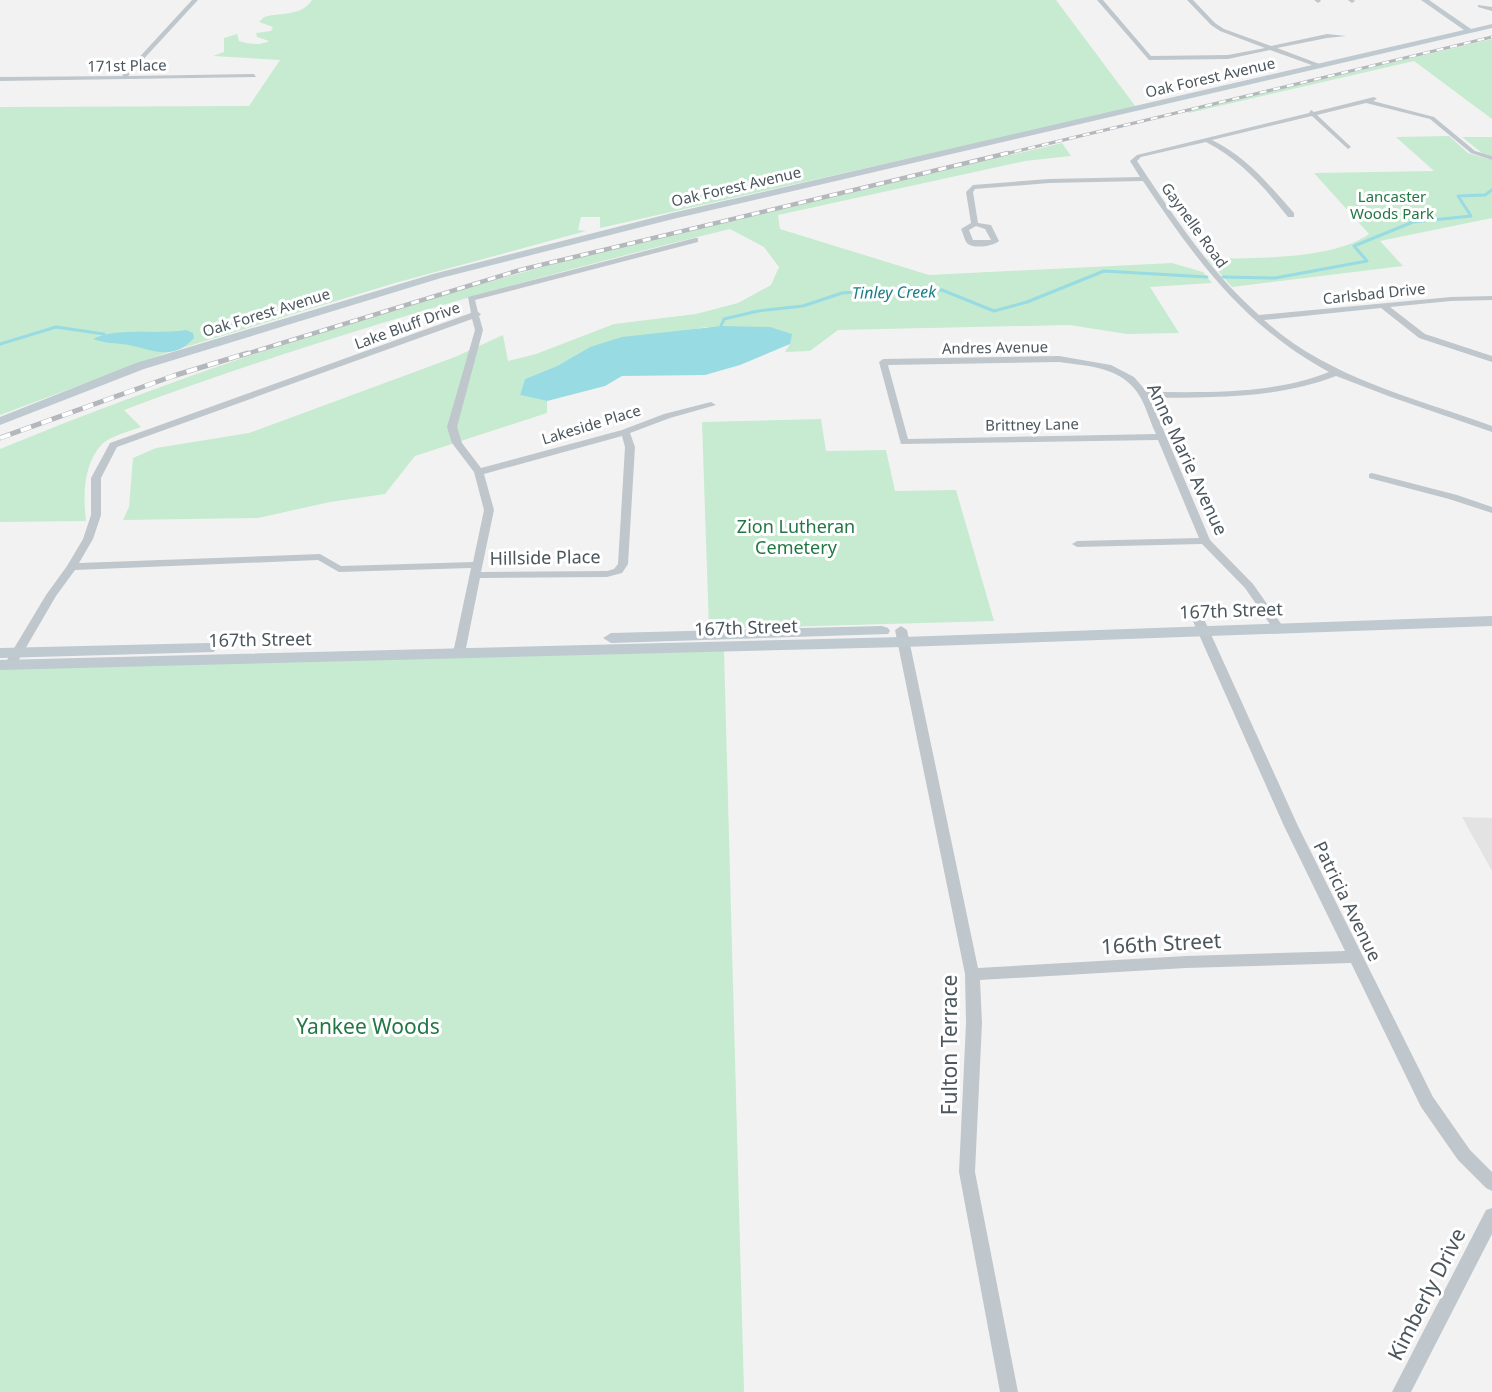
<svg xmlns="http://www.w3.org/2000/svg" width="1492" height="1392" font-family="'Noto Sans',sans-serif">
<rect width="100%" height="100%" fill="#f3f2f2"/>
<polygon fill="#e4e3e3" points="1462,817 1492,818 1492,871"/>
<g fill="#c6ebd0">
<path d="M312,0H1056L1136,107L600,228V217H581L578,230L586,231L395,283L166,353L0,415V107L249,106L280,60L213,56L224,52V38L237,34L239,41C250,44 259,46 269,41L257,37L256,33L271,31L273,27L259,22L264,17C280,12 301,17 312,0Z"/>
<polygon points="1492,39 1492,119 1414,61 1189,113 1187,111"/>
<path d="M1449,136L1468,153L1492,160V218L1380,241L1403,266L1232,287L1207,259C1252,258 1333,260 1369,234L1314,173L1434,171L1396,137Z"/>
<polygon points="1462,137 1492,137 1492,156 1482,153"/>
<path d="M1062,143L1071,156L1025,161L778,215L780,229L929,275L1172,263L1203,272L1212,283L1150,287L1179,333L1127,334L1069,325L838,330L810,351L785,352L790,344L707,327L590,347L557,366L525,379L520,395L547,401V413L415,456L385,494L330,502L258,518L123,520L129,507L133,458L156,448L249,433L455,357L503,335L508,361L536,354L614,324L696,314L738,303L771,285L779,267L764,247L730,229C524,279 322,336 124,410L141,427C131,431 110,436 102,444C83,465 83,495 86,521L0,522V449C180,375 366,314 554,264C722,219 893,183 1062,143Z"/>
<polygon points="821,419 826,451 886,450 895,491 956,490 994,621 709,629 702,422"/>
<polygon points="724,651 744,1392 0,1392 0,668"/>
</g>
<g fill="#98dbe3">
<polygon points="722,326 770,327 792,334 790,344 740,365 705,375 622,376 605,386 547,401 520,395 525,379 557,366 590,347 622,337"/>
<path d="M186,330L193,333L194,338C171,364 148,347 122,344C111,343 104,343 93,339C117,327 158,335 186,330Z"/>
</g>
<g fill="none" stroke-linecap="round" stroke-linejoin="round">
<g stroke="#98dbe3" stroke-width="3">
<polyline points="1223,277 1275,278 1367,261 1354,246 1413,222 1471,216 1458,196 1485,195 1492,190"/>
<polyline points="721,326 724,319 758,311 803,306 842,293 895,289 942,290 994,311 1027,302 1104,271 1207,277"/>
<polyline points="0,344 56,327 104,334"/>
</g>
<g fill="#bfc7cc" fill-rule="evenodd">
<polygon points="192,0 198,0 128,76 254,74 256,77 0,81 0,77 122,76"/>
<polygon points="1097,0 1103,0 1151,56 1228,55 1265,48 1220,31 1211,25 1187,0 1193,0 1215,23 1224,29 1271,46 1327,34 1346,36 1327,38 1277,48 1322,65 1320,68 1270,50 1228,59 1149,60"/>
<polygon points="1314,0 1320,0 1321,1 1318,3"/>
<polygon points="1348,0 1354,0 1355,1 1352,3"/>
<polygon points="1478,5 1492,7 1492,11 1478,7"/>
<path d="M1374,97L1377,99L1373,101L1434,117L1475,151L1492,156V160L1471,153L1430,119L1366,103L1317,115L1350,146L1351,147L1348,149L1312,116L1212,140C1247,157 1269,185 1294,213V217H1288C1264,187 1241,160 1206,142L1141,157L1137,161C1173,215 1210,272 1259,315L1451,297L1492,296V300L1451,301L1390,307L1425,334L1492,356V362L1419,338L1381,308L1264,320C1328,378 1412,397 1492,426V432L1391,397L1336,376C1276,399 1214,397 1150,398L1210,540L1253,584L1284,628L1282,630H1274L1245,588L1202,544L1077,547L1072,544L1077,541L1199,538L1158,440L901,444L879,362L883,359L1059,356L1111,365L1134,377L1147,392C1209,392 1270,395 1329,372C1244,326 1196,260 1143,181L1049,183L975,189L973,192L978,223L991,225L999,241C993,246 975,249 968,244C965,242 963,233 961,229L971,223L966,192L973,185L1049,179L1140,177L1130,161L1137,155L1309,113L1311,110L1314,112ZM976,226L985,229L991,240H973L969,230ZM1059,362C1088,366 1122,367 1139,395C1146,406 1150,422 1156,434L908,439L888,365Z"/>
<path d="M695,238H698V242L475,300L478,312L481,314L479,316L483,330L457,427L462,443L481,468L622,430L664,414L711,402L716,405L670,418L630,433L635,447L628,564L622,573L607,577L480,578L465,653L459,657L453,653L471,568L339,572L318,560L75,570L56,596L14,668H6L4,665L46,595L67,566L83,539L91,515V478L110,443L471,313L468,297ZM472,319L475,330L447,427L452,443L474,472L484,510L473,562L341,566L320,554L79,563L93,539L101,515V478L117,447ZM622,436L625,447L618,564L614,569L607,571L481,572L494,510L484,474Z"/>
<polygon points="1372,473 1457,495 1492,507 1492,513 1449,499 1369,478 1369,474"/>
<polygon points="1198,616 1204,619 1298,826 1433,1097 1470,1150 1492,1172 1492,1191 1486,1188 1458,1160 1421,1107 1351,963 1186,968 980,980 982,1023 975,1172 1018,1392 1000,1392 959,1172 966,1023 965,974 895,630 901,626 907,630 978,968 1186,956 1345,951 1284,826 1192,619"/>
<polygon points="1492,1208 1492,1234 1411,1392 1392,1392 1486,1210"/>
</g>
<g fill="#bfc9d0" fill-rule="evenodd">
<polygon points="1421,0 1429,0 1471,29 1492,24 1492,28 673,219 441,278 144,369 0,425 0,417 136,363 433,274 672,213 1464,30"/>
<polygon points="1492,616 1492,626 903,647 0,670 0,660 903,637"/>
<polygon points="882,626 888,628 890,631 888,634 611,643 603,638 611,633"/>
<polygon points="208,643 214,644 216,648 214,652 0,658 0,648"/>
</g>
<defs>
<polyline id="rail-far2" points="1001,155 1492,37"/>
<polyline id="rail-far1" points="243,355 520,270 1008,153"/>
<polyline id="rail" points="0,438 173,376 248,353"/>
</defs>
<use href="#rail-far2" stroke="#b4b7bb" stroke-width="3"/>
<use href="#rail-far1" stroke="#b4b7bb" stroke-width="4.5"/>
<use href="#rail" stroke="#b4b7bb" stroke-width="5"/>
<use href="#rail-far2" stroke="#fff" stroke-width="2" stroke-dasharray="7" stroke-linecap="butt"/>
<use href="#rail-far1" stroke="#fff" stroke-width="3" stroke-dasharray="8" stroke-linecap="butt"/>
<use href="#rail" stroke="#fff" stroke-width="4" stroke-dasharray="11" stroke-linecap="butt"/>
</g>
<g text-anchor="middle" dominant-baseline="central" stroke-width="6" stroke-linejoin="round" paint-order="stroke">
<g font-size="15" fill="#4b565d" stroke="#fff">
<text transform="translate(127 65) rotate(-1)">171st Place</text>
<text transform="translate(1210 77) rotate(-13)">Oak Forest Avenue</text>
<text transform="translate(736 186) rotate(-13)">Oak Forest Avenue</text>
<text transform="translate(1195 225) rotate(54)">Gaynelle Road</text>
<text transform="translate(1374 293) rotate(-6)">Carlsbad Drive</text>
<text transform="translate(266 312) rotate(-17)">Oak Forest Avenue</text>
<text transform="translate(407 325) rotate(-20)">Lake Bluff Drive</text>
<text transform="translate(995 347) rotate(-1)">Andres Avenue</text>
<text transform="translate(591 424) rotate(-17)">Lakeside Place</text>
<text transform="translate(1032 424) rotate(-1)">Brittney Lane</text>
</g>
<g font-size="15" fill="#274" stroke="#fff">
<text x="1392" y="196">Lancaster<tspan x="1392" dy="17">Woods Park</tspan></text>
</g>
<g font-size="16" font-style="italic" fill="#1b7d89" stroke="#fff">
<text transform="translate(894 292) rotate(-1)">Tinley Creek</text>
</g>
<g font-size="18" fill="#4b565d" stroke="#fff">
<text transform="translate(1188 459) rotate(65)">Anne Marie Avenue</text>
<text transform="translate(545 557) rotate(-1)">Hillside Place</text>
<text transform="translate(1231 610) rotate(-2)">167th Street</text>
<text transform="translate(746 627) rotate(-2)">167th Street</text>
<text transform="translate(260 639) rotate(-1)">167th Street</text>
<text transform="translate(1348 901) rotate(64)">Patricia Avenue</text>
</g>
<g font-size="18" fill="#274" stroke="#fff">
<text x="796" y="526">Zion Lutheran<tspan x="796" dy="21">Cemetery</tspan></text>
</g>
<g font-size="21" fill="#4b565d" stroke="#fff">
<text transform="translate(1161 943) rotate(-3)">166th Street</text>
<text transform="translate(949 1045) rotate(-90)">Fulton Terrace</text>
<text transform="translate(1426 1294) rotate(-63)">Kimberly Drive</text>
</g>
<g font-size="21" fill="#274" stroke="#fff">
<text x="368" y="1026">Yankee Woods</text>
</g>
</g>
</svg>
